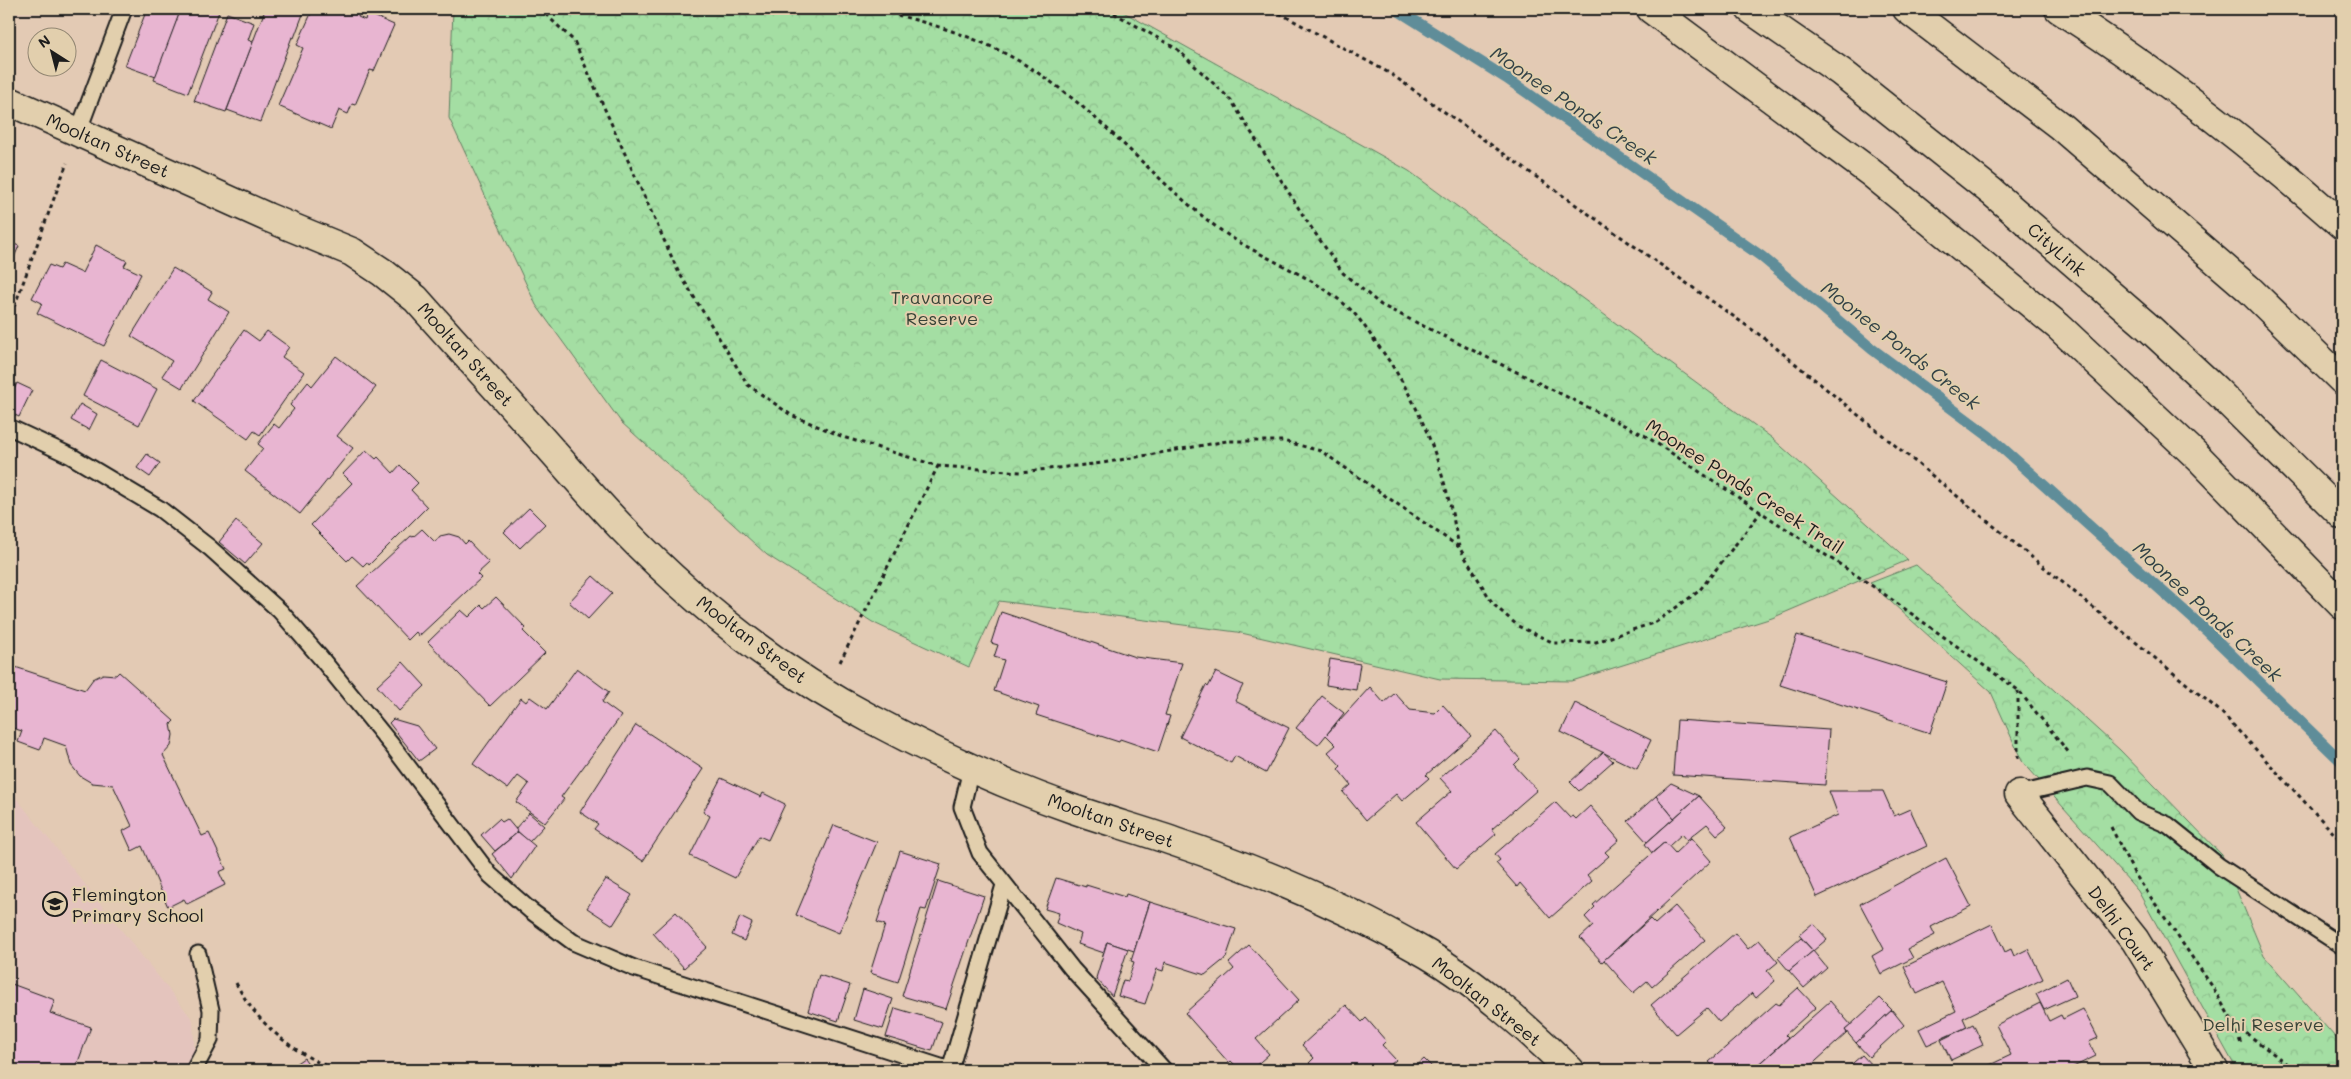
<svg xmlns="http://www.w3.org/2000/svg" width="2351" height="1079" font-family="Mali,sans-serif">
<defs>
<pattern id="park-crowns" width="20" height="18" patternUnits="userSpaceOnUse" patternTransform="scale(1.25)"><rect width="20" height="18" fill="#a4dea3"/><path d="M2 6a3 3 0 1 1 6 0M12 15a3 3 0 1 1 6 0" fill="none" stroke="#8dbe8c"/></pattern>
</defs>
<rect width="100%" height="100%" fill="#e3cab4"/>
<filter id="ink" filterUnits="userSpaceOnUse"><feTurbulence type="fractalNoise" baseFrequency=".02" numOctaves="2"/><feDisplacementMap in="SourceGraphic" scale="10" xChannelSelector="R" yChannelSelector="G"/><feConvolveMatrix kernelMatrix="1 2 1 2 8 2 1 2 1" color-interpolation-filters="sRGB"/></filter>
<g filter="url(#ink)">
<polygon fill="#e4c4bd" points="9,789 193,1020 195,1070 9,1070"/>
<g fill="url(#park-crowns)" stroke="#607d60">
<polygon points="453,9 1118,9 1409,171 1772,438 1908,560 1772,618 1572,681 1440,679 1237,632 999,601 969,667 874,623 767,555 621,422 536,305 449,118"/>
<polygon points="1916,565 2120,750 2222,855 2264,956 2342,1045 2342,1070 2237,1070 2138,891 2022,761 1991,692 1870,583"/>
</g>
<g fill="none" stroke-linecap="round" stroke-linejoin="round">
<polyline stroke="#5f8d99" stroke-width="11" points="1396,9 1506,78 1761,256 1872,349 1990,437 2208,632 2342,762"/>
</g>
<g fill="#e8b5d1" stroke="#1c1c1c">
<polygon points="147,9 175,9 175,10 180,12 156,77 125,66"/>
<polygon points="181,9 220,9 188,93 154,80"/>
<polygon points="270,9 305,9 294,38 292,37 260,122 227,110 265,10 269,11"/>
<polygon points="313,9 356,9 360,11 358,17 365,20 367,13 394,25 374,71 370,70 355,105 352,104 348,114 339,110 331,129 278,106 303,48 297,45"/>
<polygon points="227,13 254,23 248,40 253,42 226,112 194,101"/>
<polygon points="9,242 19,246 9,269"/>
<polygon points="96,245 127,261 124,266 141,274 104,346 37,313 42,303 32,298 49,265 59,269 62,264 82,273"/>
<polygon points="173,268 212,292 208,299 229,312 182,388 162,376 172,361 131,336"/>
<polygon points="244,330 259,341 267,331 289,347 282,357 304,372 260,435 254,431 248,439 194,401"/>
<polygon points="336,356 376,387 337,436 353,448 300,514 245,471 263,448 258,444 274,424 279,428 294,409 290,405 308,382 312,386"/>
<polygon points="101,360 157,389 139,425 83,396"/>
<polygon points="17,383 32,390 19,417 9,412 9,400"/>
<polygon points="80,404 97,414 89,430 71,420"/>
<polygon points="366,450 376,459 378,457 393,473 400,465 418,483 411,490 427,507 369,565 367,562 363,566 352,556 347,561 311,525 352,483 343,474"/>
<polygon points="147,454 160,463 150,477 137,468"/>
<polygon points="529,508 545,524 520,548 504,532"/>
<polygon points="236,521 263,543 245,564 219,542"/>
<polygon points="422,529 435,542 440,536 449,534 459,537 465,544 468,541 489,563 477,574 481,578 419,636 416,632 408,640 357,586 411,536 413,537"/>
<polygon points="593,576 612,593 588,619 569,602"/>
<polygon points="496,597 526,628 523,631 545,653 490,706 428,642 461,610 469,617 481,605 484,608"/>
<polygon points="1001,612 1135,657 1182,663 1165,715 1170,716 1158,752 1120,739 1119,742 1036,715 1039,707 994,691 1004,660 994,657 998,645 991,643"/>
<polygon points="1797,635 1947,682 1930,733 1780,685"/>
<polygon points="1330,659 1360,664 1356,690 1326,685"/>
<polygon points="403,662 425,686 399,711 377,686"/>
<polygon points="9,665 85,690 93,679 103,674 116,675 119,672 174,721 171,724 173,735 171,746 163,755 202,836 209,833 226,869 219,872 225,885 187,904 184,899 168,907 142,846 132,851 123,831 132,826 113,785 92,783 80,776 71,765 66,746 44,738 40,750 18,742 22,731 9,727"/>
<polygon points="577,668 609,692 602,702 621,716 561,797 564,799 545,823 516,802 529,784 518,776 508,789 473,764 521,698 526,702 530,697 547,709"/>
<polygon points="1216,672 1243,685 1235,701 1289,728 1266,773 1235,756 1231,763 1180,737 1206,685 1208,687"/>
<polygon points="1370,687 1384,703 1395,693 1410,710 1435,713 1443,705 1471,736 1426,775 1429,778 1402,801 1396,794 1366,820 1343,792 1351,785 1338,769 1341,766 1328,752 1336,745 1326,735"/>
<polygon points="1322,696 1344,713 1318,745 1296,728"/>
<polygon points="1575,703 1651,740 1637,769 1561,732"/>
<polygon points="393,719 417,726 435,749 419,761 389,723"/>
<polygon points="1677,720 1829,730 1825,785 1673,775"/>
<polygon points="636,725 703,769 643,861 594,829 598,824 580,812"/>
<polygon points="1496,731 1520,759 1514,765 1537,790 1492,829 1496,834 1456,869 1416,822 1452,791 1440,778"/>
<polygon points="1603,752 1613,761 1579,791 1570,782"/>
<polygon points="721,778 761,797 763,793 785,804 768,840 759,836 735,878 690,856 710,816 703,812"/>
<polygon points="1671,783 1699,796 1674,818 1656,796"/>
<polygon points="1829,791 1883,791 1894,816 1910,809 1927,846 1817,897 1790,837 1838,815"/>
<polygon points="1656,796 1674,818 1647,842 1628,821"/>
<polygon points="1699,796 1727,827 1717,835 1707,824 1687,840 1682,834 1669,846 1665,842 1652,853 1645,844"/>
<polygon points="1555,802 1570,818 1573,816 1576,819 1590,806 1619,840 1605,852 1609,856 1587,875 1592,881 1550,918 1520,883 1517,887 1496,863 1500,860 1495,854"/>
<polygon points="529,813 544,826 529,842 515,829"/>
<polygon points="499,819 502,822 507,819 518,832 495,851 481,835"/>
<polygon points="834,825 877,842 839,933 796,915"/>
<polygon points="518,832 535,846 512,879 492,854"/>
<polygon points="1691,838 1711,861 1602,962 1580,938 1593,926 1585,917 1595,907 1593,905 1665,842 1675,853"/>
<polygon points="900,851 941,864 926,910 921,909 898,982 870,973 885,925 877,922"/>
<polygon points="1946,858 1971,906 1931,927 1935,935 1908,949 1913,958 1881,974 1872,956 1884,949 1860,904"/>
<polygon points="1056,878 1086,887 1086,885 1125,897 1126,894 1150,902 1134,951 1107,942 1104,953 1078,944 1081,934 1056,923 1059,913 1045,909"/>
<polygon points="606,879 632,895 613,925 587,908"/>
<polygon points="938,881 984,896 946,1009 902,996"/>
<polygon points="1150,902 1236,929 1226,958 1205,975 1165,962 1163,971 1157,969 1145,1004 1118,996 1123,980 1128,981 1134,962 1131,961"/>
<polygon points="1675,906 1705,940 1652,987 1647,981 1633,993 1604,960 1650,919 1655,924"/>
<polygon points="676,912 707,947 684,968 653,933"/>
<polygon points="740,917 752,923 744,941 732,935"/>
<polygon points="1813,923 1827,939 1813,951 1799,935"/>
<polygon points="1992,924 2005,952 2011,949 2014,956 2028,949 2043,979 1963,1018 1967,1027 1927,1045 1919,1029 1956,1011 1942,982 1917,994 1904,967"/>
<polygon points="1735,933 1748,949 1759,940 1778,962 1767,971 1775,981 1756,998 1752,993 1719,1022 1707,1008 1676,1034 1651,1005"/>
<polygon points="1801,938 1813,951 1789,971 1778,958"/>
<polygon points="1107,942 1128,949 1112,996 1096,978"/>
<polygon points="1249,945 1299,1000 1256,1039 1269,1054 1251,1070 1240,1070 1231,1061 1229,1063 1185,1013 1234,969 1229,963"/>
<polygon points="1813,951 1827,968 1804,988 1789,971"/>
<polygon points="819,975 850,985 838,1021 808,1011"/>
<polygon points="2067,978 2075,996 2044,1010 2036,994"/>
<polygon points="9,983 55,1000 50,1013 91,1027 75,1070 9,1070"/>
<polygon points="1798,988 1816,1007 1785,1035 1788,1038 1753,1070 1717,1070 1709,1062 1776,1003 1779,1005"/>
<polygon points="863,989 893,999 883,1029 854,1020"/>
<polygon points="1880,998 1892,1010 1856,1043 1845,1030"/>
<polygon points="1830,1001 1851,1025 1845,1030 1847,1033 1806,1070 1753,1070"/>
<polygon points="2040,1003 2049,1021 2061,1015 2063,1019 2083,1009 2098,1038 2089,1042 2096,1056 2067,1070 1979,1070 2011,1055 1996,1025"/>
<polygon points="1346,1005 1362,1022 1366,1018 1386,1041 1382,1045 1396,1060 1384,1070 1308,1070 1312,1066 1309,1063 1314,1058 1302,1045"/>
<polygon points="895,1008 942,1022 932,1051 886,1037"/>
<polygon points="1892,1010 1904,1025 1869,1057 1856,1043"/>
<polygon points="1973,1024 1983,1045 1951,1060 1941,1040"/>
<polygon points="1862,1055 1874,1068 1871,1070 1845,1070"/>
<polygon points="304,1058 313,1070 286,1070"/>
<polygon points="1424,1059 1435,1070 1412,1070"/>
</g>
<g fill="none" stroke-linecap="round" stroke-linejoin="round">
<defs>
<g id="service">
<polyline points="78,132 124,9"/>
<polyline points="9,427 71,456 160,509 210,548 280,611 320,657 394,748 490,875 531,911 573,942 634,968 950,1070 1004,885"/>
<polyline points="971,769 962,807 980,853 1072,969 1164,1070"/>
<polyline points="2019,794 2087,778 2110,783 2138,812 2168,825 2219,866 2342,946"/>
<polyline points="194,1070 210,1040 211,1010 198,954"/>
</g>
<g id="minor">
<path d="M9,101L267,217L352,252L382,272L416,299C454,342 492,383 530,426C560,459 589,494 620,526C693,602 779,671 873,720C937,754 1004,785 1073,809C1107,821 1141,830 1175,842C1262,871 1348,908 1427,954C1476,983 1530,1030 1570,1070"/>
<polyline points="2019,794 2135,940 2214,1070"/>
</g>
<g id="motorway">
<polyline points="1651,9 1870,172 2058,326 2200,459 2342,605"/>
<polyline points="1750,9 1841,72 1992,192 2148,327 2215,389 2342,515"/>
<polyline points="1907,9 2060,126 2250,290 2342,380"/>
<path d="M2059,9C2159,73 2253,146 2342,225"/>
</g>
</defs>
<use href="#service" stroke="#1c1c1c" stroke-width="19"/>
<use href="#minor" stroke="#1c1c1c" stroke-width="31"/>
<use href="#motorway" stroke="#1c1c1c" stroke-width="31"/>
<g stroke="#1c1c1c" stroke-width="3" stroke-dasharray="4 4" stroke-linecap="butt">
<polyline points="540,9 574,41 678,271 748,385 791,415 846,438 938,466 1021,472 1103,463 1227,441 1283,441 1321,451 1459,547 1493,604 1518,626 1554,643 1596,642 1656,622 1699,591 1761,512"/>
<path d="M874,9C936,25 987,38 1041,75C1106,119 1156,182 1219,229C1262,260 1316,275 1354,313C1361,321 1368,331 1374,340C1422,402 1445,471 1459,547"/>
<polyline points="1107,9 1177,49 1231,100 1306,220 1343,273 1381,305 1644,435 1877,589 2018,690 2070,754"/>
<polyline points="1272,9 1391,74 1764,338 2221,712 2342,842"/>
<polyline points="9,321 67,163"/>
<polyline points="840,662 938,466"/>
<polyline points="2018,691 2018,759"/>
<polyline points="2111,827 2134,873 2212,986 2234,1024 2295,1070"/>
<path d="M236,983C256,1023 294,1054 336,1070"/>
<polyline points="2234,1024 2241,1044"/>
</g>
<use href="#service" stroke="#e2cfad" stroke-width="15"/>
<use href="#minor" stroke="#e2cfad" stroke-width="28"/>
<use href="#motorway" stroke="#e2cfad" stroke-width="28"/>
</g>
</g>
<defs>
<symbol id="school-ring" viewBox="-11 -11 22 22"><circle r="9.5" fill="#e2cfad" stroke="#1c1c1c" stroke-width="1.5"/><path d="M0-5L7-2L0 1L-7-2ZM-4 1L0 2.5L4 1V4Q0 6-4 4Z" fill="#1c1c1c"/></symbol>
</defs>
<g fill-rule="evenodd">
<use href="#school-ring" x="41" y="890" width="28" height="28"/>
</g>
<g text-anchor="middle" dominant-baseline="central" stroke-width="4" stroke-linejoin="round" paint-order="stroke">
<g font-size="18" fill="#1c1c1c" stroke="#e2cfad">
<text transform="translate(108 145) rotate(24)">Mooltan Street</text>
<text transform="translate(2057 249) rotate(41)">CityLink</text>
<text transform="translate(466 354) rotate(48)">Mooltan Street</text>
<text transform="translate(1745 486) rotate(33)">Moonee Ponds Creek Trail</text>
<text transform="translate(752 639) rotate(37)">Mooltan Street</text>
<text transform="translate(1111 820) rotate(19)">Mooltan Street</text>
<text transform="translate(2122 928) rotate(54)">Delhi Court</text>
<text transform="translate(1487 1001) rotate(38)">Mooltan Street</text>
</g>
<g font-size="18" fill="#374337" stroke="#e2cfad">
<text x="942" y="297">Travancore<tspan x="942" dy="21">Reserve</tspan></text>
<text x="2263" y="1024">Delhi Reserve</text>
</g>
<g font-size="18" fill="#1c1c1c" stroke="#e2cfad" text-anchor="start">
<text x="72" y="894">Flemington<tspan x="72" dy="21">Primary School</tspan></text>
</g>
<g font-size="19" font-style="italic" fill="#324246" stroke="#e2cfad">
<text transform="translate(1574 105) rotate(34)">Moonee Ponds Creek</text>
<text transform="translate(1901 345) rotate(38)">Moonee Ponds Creek</text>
<text transform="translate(2208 611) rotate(43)">Moonee Ponds Creek</text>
</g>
</g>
<rect width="2351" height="1079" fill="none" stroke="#e2cfad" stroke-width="30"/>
<rect x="15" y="15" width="2321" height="1049" fill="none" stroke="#1c1c1c" stroke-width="2" filter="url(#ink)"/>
<g transform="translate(52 52) rotate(324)"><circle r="24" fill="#e2cfad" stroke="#938773"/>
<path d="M0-4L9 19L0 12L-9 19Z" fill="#1c1c1c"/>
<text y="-8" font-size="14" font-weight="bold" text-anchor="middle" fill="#1c1c1c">N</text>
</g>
</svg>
